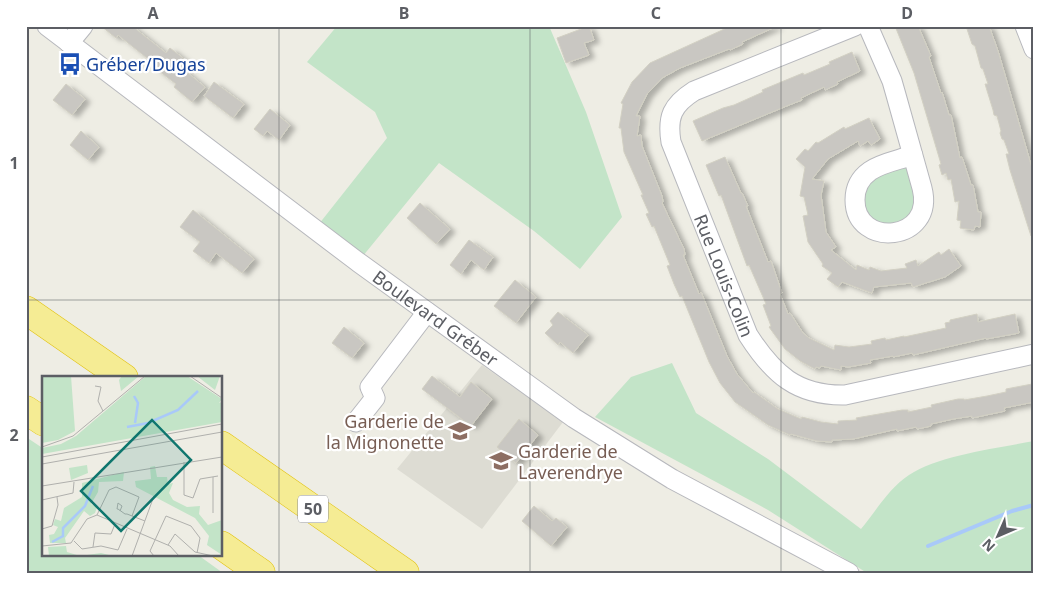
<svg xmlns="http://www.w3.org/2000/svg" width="1060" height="599" font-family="'Noto Sans',sans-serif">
<defs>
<filter id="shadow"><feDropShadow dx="5.5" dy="3" stdDeviation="2.5" flood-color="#0004"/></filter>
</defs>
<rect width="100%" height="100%" fill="#eeede4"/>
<polygon fill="#dddcd3" points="482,365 563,422 482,529 397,469"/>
<g fill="#c3e4c8">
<polygon points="337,26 549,26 586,112 622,217 580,269 534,231 439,163 358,262 315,229 387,138 375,112 307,62"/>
<polygon points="913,155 919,217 878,232 855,193 857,186"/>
<path d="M672,363L696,413L768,459L861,529C876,511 889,488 909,475C939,455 998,448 1034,441V573H867L768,510L595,417L631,377Z"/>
<polygon points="26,437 44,449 44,555 198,555 223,573 26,573"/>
</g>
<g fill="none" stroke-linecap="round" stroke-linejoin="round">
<polyline stroke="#a9c9f9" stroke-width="4" points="928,546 1012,511 1034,505"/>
</g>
<g fill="#c9c7c2" stroke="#d2d0c3" filter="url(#shadow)">
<polygon points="101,26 132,26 166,53 170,48 188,62 183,69 205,87 192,102 174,87 176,84 155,68 157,66 118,35 116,38"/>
<polygon points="589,26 594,40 584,43 589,55 566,63 557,38"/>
<polygon points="731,26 777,26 742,42 743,44 730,50 729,49 680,68 662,78 647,94 636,116 640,116 637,136 641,135 642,146 662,196 663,202 662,203 684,249 685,255 683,255 699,294 701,292 727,356 737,374 753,393 754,392 778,409 801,419 802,417 821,422 838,424 838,421 857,420 856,418 902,410 908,410 908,412 932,407 931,405 958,399 964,399 964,400 987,396 1006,392 1006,389 1032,384 1034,385 1034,402 1004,408 1005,411 972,418 972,416 953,419 931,424 931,426 917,429 916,427 897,431 897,429 853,439 832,440 832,442 817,441 791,434 790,435 768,425 735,402 720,383 709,362 682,296 680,297 674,284 667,266 670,265 654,226 652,227 646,214 649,213 641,195 643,195 624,152 621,128 619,128 623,104 621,103 632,82 650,63"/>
<polygon points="895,26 918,26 931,56 929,57 941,93 942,92 949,115 951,115 960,158 962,157 971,185 973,185 978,212 981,212 980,227 975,226 974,230 960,228 961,221 957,220 959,201 955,202 951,179 948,180 946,173 942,175 939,165 941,164 914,73"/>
<polygon points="966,26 989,26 998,51 1034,175 1034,236 1031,236 1010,170 1006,154 1009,154 1004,140 1002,139 1000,133 1001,131 997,116 994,115 993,110 985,84 988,84 983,69 981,68 975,46 972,44"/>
<polygon points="852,52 860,71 837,82 838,84 825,90 824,87 801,98 802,100 789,105 702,141 693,121 723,108 734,105 763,92 762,90 803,73 804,75 830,64 829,62"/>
<polygon points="214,82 244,104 233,118 204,96"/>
<polygon points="66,84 85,99 72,115 53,100"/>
<polygon points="270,109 290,125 279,140 267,131 263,136 254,129"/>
<polygon points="869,118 880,139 871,145 868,141 860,146 858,141 828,159 812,179 824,181 821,195 826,232 836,247 831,250 856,270 857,265 869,270 870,267 881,271 907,268 905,264 916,260 918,266 939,252 941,255 949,249 961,266 945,277 913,287 911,283 874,287 872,293 842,282 838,287 827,279 832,273 822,266 823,264 808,242 803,216 808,215 804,197 800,196 805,167 796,159 805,149 808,151 816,142 818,143 844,127 845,129"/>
<polygon points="81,131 99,147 88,160 70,145"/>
<polygon points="725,157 741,193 742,193 748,206 746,206 768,262 771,261 782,293 780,294 788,314 790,313 803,333 809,338 834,350 835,345 849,347 872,344 871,341 885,338 886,340 904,336 904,337 946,328 945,323 950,322 950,320 977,314 978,322 1015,314 1019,333 986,339 986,338 913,355 912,353 893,357 893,356 870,360 871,363 848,367 841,366 841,370 821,366 820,368 816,367 815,369 800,361 785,349 769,327 771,326 763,305 766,304 749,265 747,266 721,195 719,196 706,165"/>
<polygon points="420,203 450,229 436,244 407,218"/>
<polygon points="193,210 254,259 242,273 216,253 209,263 193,251 200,242 180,227"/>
<polygon points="469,240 493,257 484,270 471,260 461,274 450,265"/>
<polygon points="515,280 536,297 516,323 494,306"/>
<polygon points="558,312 588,335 573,353 560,342 558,345 545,333 553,325 550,321"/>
<polygon points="344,327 364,343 352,358 332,343"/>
<polygon points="432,376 460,397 471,382 492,399 471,426 422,389"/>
<polygon points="519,419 538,435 516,463 497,447"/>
<polygon points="534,506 552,521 556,518 567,527 551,546 522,521"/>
</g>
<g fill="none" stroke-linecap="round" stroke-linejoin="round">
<defs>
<g id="minor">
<path id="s1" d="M47,26L358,262L574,418L672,479L849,573"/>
<path id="s2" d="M855,26L694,91C672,105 667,117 671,142L748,335C773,374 797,396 845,395L1034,354"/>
<path d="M868,26L892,81L896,95L922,188C936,242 855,249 855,200C855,188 860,178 870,171C881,163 899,160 913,155"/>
<polyline points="1025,26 1034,49"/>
<polyline points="69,43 83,26"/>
<polyline points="356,422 375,398 370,387 427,312"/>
</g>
<g id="highway">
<polyline points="26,310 124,378"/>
<polyline points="26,410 44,422"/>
<polyline points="221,445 405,573"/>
<polyline points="221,545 261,573"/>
</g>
</defs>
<use href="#minor" stroke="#b7b8bd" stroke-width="21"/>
<use href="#highway" stroke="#e2c210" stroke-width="29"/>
<use href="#minor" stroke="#fff" stroke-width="19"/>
<use href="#highway" stroke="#f5ec94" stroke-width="28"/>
</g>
<path fill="none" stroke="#5c5e64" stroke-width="1" stroke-opacity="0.55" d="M279,26V573M530,26V573M781,26V573M26,300H1034"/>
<defs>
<symbol id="bus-bare" viewBox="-9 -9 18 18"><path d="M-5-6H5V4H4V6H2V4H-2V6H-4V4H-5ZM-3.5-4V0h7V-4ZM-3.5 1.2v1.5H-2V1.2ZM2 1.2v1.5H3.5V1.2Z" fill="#1a4fb4" stroke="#fff" stroke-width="2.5" paint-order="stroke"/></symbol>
<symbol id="school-bare" viewBox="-9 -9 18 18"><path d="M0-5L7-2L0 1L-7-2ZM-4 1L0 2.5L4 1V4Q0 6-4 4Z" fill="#8d6e63" stroke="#fff" stroke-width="2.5" paint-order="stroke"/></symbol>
</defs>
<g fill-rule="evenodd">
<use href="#bus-bare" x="54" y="48" width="32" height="32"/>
<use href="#school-bare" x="444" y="415" width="32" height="32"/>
<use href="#school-bare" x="485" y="445" width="32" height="32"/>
</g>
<g text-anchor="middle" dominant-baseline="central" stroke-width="4.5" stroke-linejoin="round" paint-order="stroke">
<rect fill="#fff" stroke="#8d8e92" stroke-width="1" x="298" y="495.5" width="30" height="27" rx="4"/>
<g font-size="16" font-weight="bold" fill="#5c5e64">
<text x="313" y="509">50</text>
</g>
<g font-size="18" fill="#164399" stroke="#fff" text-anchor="start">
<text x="86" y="64">Gréber/Dugas</text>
</g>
<g font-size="18" fill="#5c5e64" stroke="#fff">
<text stroke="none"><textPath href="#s2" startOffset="378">Rue Louis-Colin</textPath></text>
<text stroke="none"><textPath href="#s1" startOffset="486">Boulevard Gréber</textPath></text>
</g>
<g font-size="18" fill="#785e54" stroke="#fff" text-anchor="end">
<text x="444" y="421">Garderie de<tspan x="444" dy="21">la Mignonette</tspan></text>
<text x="518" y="451" text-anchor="start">Garderie de<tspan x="518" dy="21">Laverendrye</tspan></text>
</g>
</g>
<g transform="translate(42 376)">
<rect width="180" height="180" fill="#eeede4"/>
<path d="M0,0H29L33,55L16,64L0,67ZM80,0H97L79,15L77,4ZM104,0H145L151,4L180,23L177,27L180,26V46L0,78V72L19,68L34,60ZM155,0H178L173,14ZM45,89L46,97L29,104L27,92ZM113,90L115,101H125L126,108L131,107L127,117L131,124L145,131L158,130L157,138L166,149L180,144V179L165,169L167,160L153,142L94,111L93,105L109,103L108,91ZM82,96L81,105L57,106L56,116L49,128L55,131L53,137L48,140L42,135L23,162L24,167H8L7,159L12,158L16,151L11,149L13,143L19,145L22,132L40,121V107ZM24,170L25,176L38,180L59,177L71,180H7L6,171Z" fill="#c3e4c8"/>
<path fill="none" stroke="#a9c9f9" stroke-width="2.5" d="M92,20L96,27L93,47M85,51L106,47L136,34L156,15M10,166L21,160V152L43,130L51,110"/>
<path fill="none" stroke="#b0b0ad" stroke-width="1" d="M148,0L180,22M53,10L59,11L56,25L61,35M0,71L31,60L103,0M0,81L180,48M142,86V119L151,122L158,103L176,100M0,88L180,56M171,101V137M0,110L180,81M0,124L31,117L32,106M78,135L80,130L76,127L75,133H76L83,138H85L103,145M55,139L67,114L74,111L97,121L90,140M0,153L10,150L16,129L15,121M32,165L40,173L59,170L76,174L85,153M126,169L133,158L153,176L171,180M0,170L29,167L45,143L55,139L128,170L137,180M51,171L53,157L69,158L73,148M90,180L112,120M112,180L108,175L124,140L149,150L158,162L155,177"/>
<path fill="#0f766e" fill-opacity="0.15" stroke="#0f766e" stroke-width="2.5" d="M110,44L149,84L79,155L39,115Z"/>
<rect width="180" height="180" fill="none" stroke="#5c5e64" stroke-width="2.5"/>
</g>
<rect width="1060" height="599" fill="none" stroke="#ffffff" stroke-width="55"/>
<g transform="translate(998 536) rotate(225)" stroke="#ffffff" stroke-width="4" paint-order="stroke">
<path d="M0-4L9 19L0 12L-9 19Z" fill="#5c5e64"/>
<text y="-8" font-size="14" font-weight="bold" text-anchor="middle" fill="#5c5e64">N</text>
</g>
<rect x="28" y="28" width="1004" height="544" fill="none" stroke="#5c5e64" stroke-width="2"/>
<g font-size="16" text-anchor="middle" font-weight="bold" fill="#5c5e64">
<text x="153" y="19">A</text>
<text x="404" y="19">B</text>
<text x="656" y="19">C</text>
<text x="907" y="19">D</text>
<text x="14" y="169">1</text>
<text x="14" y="441">2</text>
</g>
</svg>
